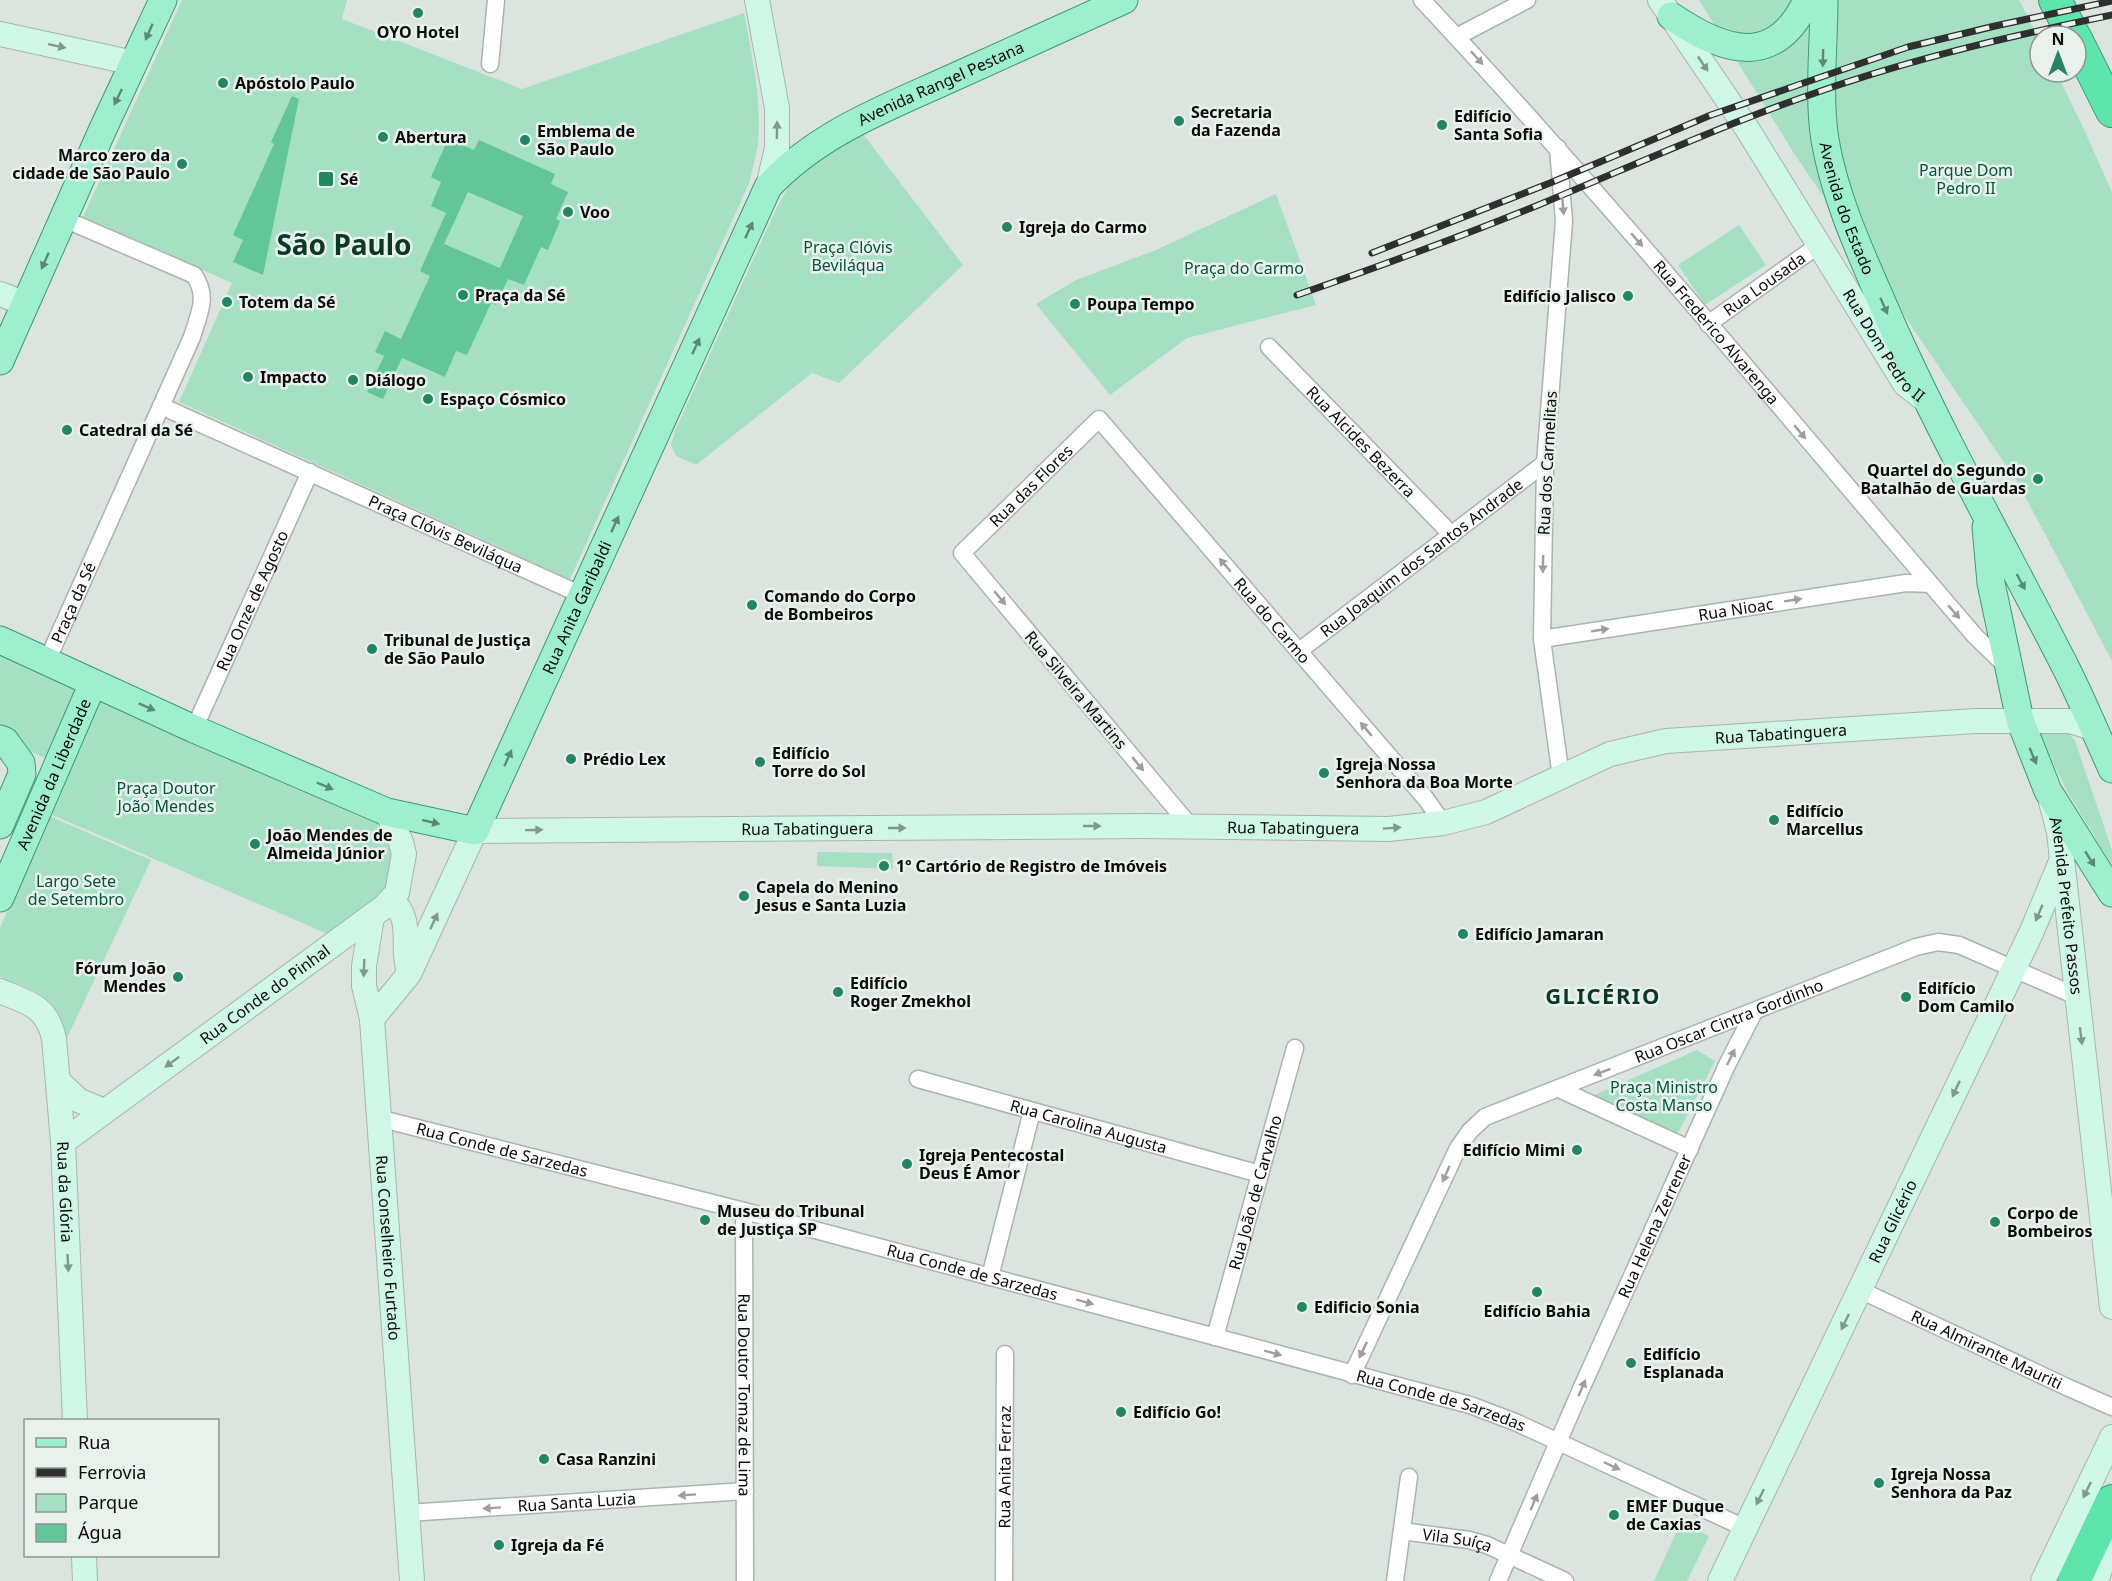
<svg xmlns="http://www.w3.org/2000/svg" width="2112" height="1581" font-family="'Noto Sans',sans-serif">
<rect width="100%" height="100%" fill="#dce4e0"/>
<g fill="#a6e0c3">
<path d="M182,0H347L342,19L522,89L744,13C752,55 762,100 758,144C756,156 752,169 750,181L570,579L179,402L232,283L83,217Z"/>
<polygon points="1699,0 2019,0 2040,41 2040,72 2056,72 2082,125 2112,192 2112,661 2018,483 1795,155"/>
<polygon points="860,130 963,265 839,383 812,373 696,465 676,456 671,445 675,431 778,205 795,176"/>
<polygon points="1276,194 1316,305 1187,338 1110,395 1036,304 1076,280 1156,250"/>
<polygon points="1739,225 1766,265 1705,305 1678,265"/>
<polygon points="0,655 76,690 47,759 27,750 14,730 0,724"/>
<polygon points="100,700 379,823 392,854 386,888 372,902 328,934 50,814"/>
<polygon points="2040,728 2068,731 2075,741 2112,850 2112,865 2067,791 2041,738"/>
<path d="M49,816L151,860L67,1038C56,994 38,992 0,977V928Z"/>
<polygon points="817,852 892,853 893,869 817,866"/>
<polygon points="1697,1050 1715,1061 1676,1137 1592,1096"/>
<polygon points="1681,1522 1709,1536 1687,1581 1654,1581"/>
</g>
<g fill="#62c69a" fill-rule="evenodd">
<polygon points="292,96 299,99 263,275 233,262 243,240 233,235 274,144 271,142"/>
<path d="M448,139L474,150L479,140L555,174L551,184L568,192L556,219L560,221L548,250L541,247L524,285L508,279L496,305L491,303L467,355L456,351L445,377L402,358L383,399L367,392L384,356L375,352L385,331L401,339L430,276L420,271L446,213L431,206L441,182L431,177ZM468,192L523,216L500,268L444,244Z"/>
</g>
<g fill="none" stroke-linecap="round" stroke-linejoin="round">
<defs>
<g id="street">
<path id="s1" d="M1422,0C1614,205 1792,423 1975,636L2007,667"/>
<polyline points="1458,36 1527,0"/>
<polyline points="490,64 496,0"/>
<polyline points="1558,148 1564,221 1545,463 1542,639 1561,777"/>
<path id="s2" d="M1708,324L1820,244"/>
<path id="s3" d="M1269,347L1452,535"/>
<path id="s4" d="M161,406L582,595"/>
<path id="s5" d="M1542,639L1906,583L1930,584"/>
<path id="s6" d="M1299,651L1545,463"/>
<path id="s7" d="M47,661L192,337C199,313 209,297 194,275L64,219"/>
<path id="s8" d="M194,729L310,472"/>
<path id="s9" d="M1190,826L962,553L1099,419L1426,799L1443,823"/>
<path id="s10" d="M918,1079L1260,1174"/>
<polyline points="1559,1089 1690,1149"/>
<path id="s11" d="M378,1118L744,1211L1470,1405L1515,1422L1745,1528"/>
<path id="s12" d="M744,1211L745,1581"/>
<polyline points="990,1277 1032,1111"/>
<path id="s13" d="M1860,1290L2069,1388L2112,1407"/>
<path id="s14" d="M1215,1337L1295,1048"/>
<path id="s15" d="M1352,1375L1458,1148L1470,1131L1485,1117L1916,947L1938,942L1959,945L2076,996"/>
<path id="s16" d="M407,1513L745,1491"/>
<path id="s17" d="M1402,1531L1469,1540L1487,1545L1565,1581"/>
<path id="s18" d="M1004,1581L1005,1354"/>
<polyline points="1395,1581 1409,1477"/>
<path id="s19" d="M1498,1581L1582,1387L1727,1065L1754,1012"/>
</g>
<g id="secondary">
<polyline points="757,0 777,108 777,148 768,187"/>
<path id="s20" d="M1660,0L1746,127L1905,384L1928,402"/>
<polyline points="0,34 134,63"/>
<polyline points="0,294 26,304"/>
<path id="s21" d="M2051,802L2059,832L2112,1307"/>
<path d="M391,900C415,920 400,946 409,972"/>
<path id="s22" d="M372,917L364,966V986L372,1019L412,1581"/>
<path id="s23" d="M0,991C28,1003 46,1005 54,1038L63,1142L75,1420"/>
<path id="s24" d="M372,1019L409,974L475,831L1143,826L1389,829L1443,823L1486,812L1610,754L1666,741L1976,721H2070L2093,728"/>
<polyline points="58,1081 78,1100 104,1111"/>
<path id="s25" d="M63,1142L384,907L397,893L404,854L401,842L387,812"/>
<polyline points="84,1556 85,1581"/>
<path id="s26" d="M1720,1581L2032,931L2062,859"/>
<polyline points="2043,1581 2112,1437"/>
<polyline points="2096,1581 2106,1552 2112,1525"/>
</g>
<g id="primary">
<path id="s27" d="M1824,0C1824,46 1818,95 1825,140C1836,204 1866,264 1891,323C1944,441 2008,554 2067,670C2083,702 2097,736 2112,769"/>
<path d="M1671,16C1722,51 1775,70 1807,0"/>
<polyline points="0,361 102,131 163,0"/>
<polyline points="1986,527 1991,583 2020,720 2048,791 2112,893"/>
<path id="s28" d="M0,640L194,729L387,812L475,831L768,187C818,133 886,108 952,78C1009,52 1067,26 1124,0"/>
<polyline points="0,739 5,741 21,763 22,774 0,825"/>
<path id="s29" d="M0,898L93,683"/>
</g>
<g id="highway">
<polyline points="2055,0 2074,36"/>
<polyline points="2076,39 2112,111"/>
<polyline points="2074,1581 2112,1501"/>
</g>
</defs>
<use href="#street" stroke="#abb3af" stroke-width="19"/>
<use href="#secondary" stroke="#abb3af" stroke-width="26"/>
<use href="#primary" stroke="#409974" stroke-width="29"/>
<use href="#highway" stroke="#409974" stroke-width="34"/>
<use href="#street" stroke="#fff" stroke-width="16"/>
<use href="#secondary" stroke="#cef7e6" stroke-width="24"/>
<use href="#primary" stroke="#9eefcd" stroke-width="27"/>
<use href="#highway" stroke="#5de5ac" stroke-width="32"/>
<defs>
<g id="rail">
<polyline points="1372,253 1550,183 1711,115 1908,47 1995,26 2112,1"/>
<path d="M1297,295C1378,267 1457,238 1536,206C1630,167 1722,125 1818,92C1914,58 2012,36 2112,15"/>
</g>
</defs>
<use href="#rail" stroke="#2d302f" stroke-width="7"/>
<use href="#rail" stroke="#e9f1ed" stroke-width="4.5" stroke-dasharray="14" stroke-linecap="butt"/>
</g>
<defs><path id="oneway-solid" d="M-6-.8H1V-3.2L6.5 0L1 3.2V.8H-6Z" transform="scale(1.5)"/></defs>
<g fill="#5b8976">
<use href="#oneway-solid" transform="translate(149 32) rotate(114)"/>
<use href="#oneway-solid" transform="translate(1823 58) rotate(91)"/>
<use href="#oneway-solid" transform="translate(118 97) rotate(116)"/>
<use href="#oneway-solid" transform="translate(749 230) rotate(-65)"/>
<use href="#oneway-solid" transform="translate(45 261) rotate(114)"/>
<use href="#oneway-solid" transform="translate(1884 306) rotate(66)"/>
<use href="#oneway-solid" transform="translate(696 346) rotate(-65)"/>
<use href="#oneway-solid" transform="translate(615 524) rotate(-65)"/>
<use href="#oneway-solid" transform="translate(2021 582) rotate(62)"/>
<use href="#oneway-solid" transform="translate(147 707) rotate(24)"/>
<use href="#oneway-solid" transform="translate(2033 756) rotate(67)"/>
<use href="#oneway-solid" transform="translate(508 758) rotate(-66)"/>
<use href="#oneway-solid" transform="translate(325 786) rotate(23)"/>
<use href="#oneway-solid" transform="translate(431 822) rotate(13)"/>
<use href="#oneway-solid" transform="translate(2090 859) rotate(58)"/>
</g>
<g fill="#80998e">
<use href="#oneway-solid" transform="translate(57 46) rotate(12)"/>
<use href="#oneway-solid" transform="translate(1703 64) rotate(56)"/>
<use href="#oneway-solid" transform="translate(777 130) rotate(-89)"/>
<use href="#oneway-solid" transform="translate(1092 826)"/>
<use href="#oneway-solid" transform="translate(897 828)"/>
<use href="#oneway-solid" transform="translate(1392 828) rotate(-4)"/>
<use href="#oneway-solid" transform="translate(534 830) rotate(-1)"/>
<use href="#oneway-solid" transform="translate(2039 913) rotate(113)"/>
<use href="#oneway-solid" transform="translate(434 921) rotate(-65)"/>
<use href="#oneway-solid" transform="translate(364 968) rotate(92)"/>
<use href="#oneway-solid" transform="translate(2081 1036) rotate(83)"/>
<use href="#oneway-solid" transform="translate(172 1062) rotate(144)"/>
<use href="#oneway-solid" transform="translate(1956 1089) rotate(115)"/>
<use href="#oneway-solid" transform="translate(68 1263) rotate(87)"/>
<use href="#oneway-solid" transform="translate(1845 1322) rotate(116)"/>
<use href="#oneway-solid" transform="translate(2087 1490) rotate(116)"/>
<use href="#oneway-solid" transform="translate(1760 1497) rotate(116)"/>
</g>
<g fill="#9d9e9d">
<use href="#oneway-solid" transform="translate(1477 58) rotate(48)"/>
<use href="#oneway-solid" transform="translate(1563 206) rotate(85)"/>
<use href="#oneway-solid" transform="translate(1637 240) rotate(49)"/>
<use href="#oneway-solid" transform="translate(1800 432) rotate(50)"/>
<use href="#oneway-solid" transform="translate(1543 564) rotate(91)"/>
<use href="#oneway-solid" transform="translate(1225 565) rotate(-131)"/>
<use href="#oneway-solid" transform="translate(1000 598) rotate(50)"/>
<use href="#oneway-solid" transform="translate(1793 600) rotate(-9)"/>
<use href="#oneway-solid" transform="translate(1954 612) rotate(49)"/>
<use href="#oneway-solid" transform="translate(1600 630) rotate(-9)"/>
<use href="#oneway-solid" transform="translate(1366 729) rotate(-130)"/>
<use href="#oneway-solid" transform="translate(1138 764) rotate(50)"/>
<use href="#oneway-solid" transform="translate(1731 1057) rotate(-64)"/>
<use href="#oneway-solid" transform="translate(1602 1072) rotate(159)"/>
<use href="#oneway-solid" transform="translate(1446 1174) rotate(114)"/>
<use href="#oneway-solid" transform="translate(1085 1302) rotate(15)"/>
<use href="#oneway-solid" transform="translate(1363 1350) rotate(116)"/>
<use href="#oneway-solid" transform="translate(1273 1353) rotate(15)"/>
<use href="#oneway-solid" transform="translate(1582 1388) rotate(-67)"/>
<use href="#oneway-solid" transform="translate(1612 1466) rotate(25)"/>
<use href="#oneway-solid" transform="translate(687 1495) rotate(176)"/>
<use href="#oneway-solid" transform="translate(1534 1502) rotate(-67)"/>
<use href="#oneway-solid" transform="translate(492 1508) rotate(176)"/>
</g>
<g fill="#228660" stroke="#e9f1ed" stroke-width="2">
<circle cx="418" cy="13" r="6"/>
<circle cx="223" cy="83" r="6"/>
<circle cx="1179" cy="121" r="6"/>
<circle cx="1442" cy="125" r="6"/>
<circle cx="383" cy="137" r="6"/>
<circle cx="525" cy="140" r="6"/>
<circle cx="182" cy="164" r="6"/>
<rect x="318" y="171" width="16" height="16" rx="3"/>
<circle cx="568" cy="212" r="6"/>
<circle cx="1007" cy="227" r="6"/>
<circle cx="463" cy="295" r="6"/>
<circle cx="1628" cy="296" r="6"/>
<circle cx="227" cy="302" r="6"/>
<circle cx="1075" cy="304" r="6"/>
<circle cx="248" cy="377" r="6"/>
<circle cx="353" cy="380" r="6"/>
<circle cx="428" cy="399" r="6"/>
<circle cx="67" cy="430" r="6"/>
<circle cx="2038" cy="479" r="6"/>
<circle cx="752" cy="605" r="6"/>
<circle cx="372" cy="649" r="6"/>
<circle cx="571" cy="759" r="6"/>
<circle cx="760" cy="762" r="6"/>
<circle cx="1324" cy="773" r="6"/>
<circle cx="1774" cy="820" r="6"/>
<circle cx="255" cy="844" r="6"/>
<circle cx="884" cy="866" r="6"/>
<circle cx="744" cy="896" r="6"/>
<circle cx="1463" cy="934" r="6"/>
<circle cx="178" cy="977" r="6"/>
<circle cx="838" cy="992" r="6"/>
<circle cx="1906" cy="997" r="6"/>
<circle cx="1577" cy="1150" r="6"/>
<circle cx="907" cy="1164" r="6"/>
<circle cx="705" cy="1220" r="6"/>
<circle cx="1995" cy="1222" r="6"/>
<circle cx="1537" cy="1292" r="6"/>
<circle cx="1302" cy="1307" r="6"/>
<circle cx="1631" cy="1363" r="6"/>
<circle cx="1121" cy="1412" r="6"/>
<circle cx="544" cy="1459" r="6"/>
<circle cx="1879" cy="1483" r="6"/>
<circle cx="1614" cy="1515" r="6"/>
<circle cx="499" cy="1545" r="6"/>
</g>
<g text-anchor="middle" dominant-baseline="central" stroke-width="5" stroke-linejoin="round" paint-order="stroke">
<g font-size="16" font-weight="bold" fill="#0a0c0b" stroke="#e9f1ed" text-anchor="start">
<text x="418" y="32" text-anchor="middle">OYO Hotel</text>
<text x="235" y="83">Apóstolo Paulo</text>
<text x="1191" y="112">Secretaria<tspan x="1191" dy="18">da Fazenda</tspan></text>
<text x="1454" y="116">Edifício<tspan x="1454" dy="18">Santa Sofia</tspan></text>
<text x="537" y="131">Emblema de<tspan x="537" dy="18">São Paulo</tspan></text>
<text x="395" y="137">Abertura</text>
<text x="170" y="155" text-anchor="end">Marco zero da<tspan x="170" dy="18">cidade de São Paulo</tspan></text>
<text x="340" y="179">Sé</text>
<text x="580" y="212">Voo</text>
<text x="1019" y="227">Igreja do Carmo</text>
<text x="475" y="295">Praça da Sé</text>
<text x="1616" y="296" text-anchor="end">Edifício Jalisco</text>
<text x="239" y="302">Totem da Sé</text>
<text x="1087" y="304">Poupa Tempo</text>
<text x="260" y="377">Impacto</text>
<text x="365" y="380">Diálogo</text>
<text x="440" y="399">Espaço Cósmico</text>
<text x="79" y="430">Catedral da Sé</text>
<text x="2026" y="470" text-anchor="end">Quartel do Segundo<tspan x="2026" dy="18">Batalhão de Guardas</tspan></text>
<text x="764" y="596">Comando do Corpo<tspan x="764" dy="18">de Bombeiros</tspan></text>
<text x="384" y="640">Tribunal de Justiça<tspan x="384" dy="18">de São Paulo</tspan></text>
<text x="772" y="753">Edifício<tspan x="772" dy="18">Torre do Sol</tspan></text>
<text x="583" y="759">Prédio Lex</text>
<text x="1336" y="764">Igreja Nossa<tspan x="1336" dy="18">Senhora da Boa Morte</tspan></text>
<text x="1786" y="811">Edifício<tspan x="1786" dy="18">Marcellus</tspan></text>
<text x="267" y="835">João Mendes de<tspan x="267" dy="18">Almeida Júnior</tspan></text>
<text x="896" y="866">1º Cartório de Registro de Imóveis</text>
<text x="756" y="887">Capela do Menino<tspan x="756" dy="18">Jesus e Santa Luzia</tspan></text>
<text x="1475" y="934">Edifício Jamaran</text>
<text x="166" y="968" text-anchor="end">Fórum João<tspan x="166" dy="18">Mendes</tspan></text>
<text x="850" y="983">Edifício<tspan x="850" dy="18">Roger Zmekhol</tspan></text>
<text x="1918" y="988">Edifício<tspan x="1918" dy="18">Dom Camilo</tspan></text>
<text x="1565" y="1150" text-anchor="end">Edifício Mimi</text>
<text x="919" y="1155">Igreja Pentecostal<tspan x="919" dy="18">Deus É Amor</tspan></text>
<text x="717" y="1211">Museu do Tribunal<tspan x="717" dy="18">de Justiça SP</tspan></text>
<text x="2007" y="1213">Corpo de<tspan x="2007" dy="18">Bombeiros</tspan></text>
<text x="1314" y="1307">Edificio Sonia</text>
<text x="1537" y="1311" text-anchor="middle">Edifício Bahia</text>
<text x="1643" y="1354">Edifício<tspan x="1643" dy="18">Esplanada</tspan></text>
<text x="1133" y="1412">Edifício Go!</text>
<text x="556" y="1459">Casa Ranzini</text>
<text x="1891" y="1474">Igreja Nossa<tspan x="1891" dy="18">Senhora da Paz</tspan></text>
<text x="1626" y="1506">EMEF Duque<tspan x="1626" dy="18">de Caxias</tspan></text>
<text x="511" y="1545">Igreja da Fé</text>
</g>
<g font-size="16" fill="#0a0c0b" stroke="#e9f1ed">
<text stroke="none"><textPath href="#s28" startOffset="1424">Avenida Rangel Pestana</textPath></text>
<text stroke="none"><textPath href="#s27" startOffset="212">Avenida do Estado</textPath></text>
<text stroke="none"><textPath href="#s2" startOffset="69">Rua Lousada</textPath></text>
<text stroke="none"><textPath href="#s1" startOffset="444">Rua Frederico Alvarenga</textPath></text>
<text stroke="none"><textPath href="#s20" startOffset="412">Rua Dom Pedro II</textPath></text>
<text stroke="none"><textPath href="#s3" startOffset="132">Rua Alcides Bezerra</textPath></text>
<text transform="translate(1547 463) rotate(-87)">Rua dos Carmelitas</text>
<text stroke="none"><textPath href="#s9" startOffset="452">Rua das Flores</textPath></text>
<text stroke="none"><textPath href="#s4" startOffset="312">Praça Clóvis Beviláqua</textPath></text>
<text stroke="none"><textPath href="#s6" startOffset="154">Rua Joaquim dos Santos Andrade</textPath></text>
<text stroke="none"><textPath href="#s8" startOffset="141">Rua Onze de Agosto</textPath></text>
<text stroke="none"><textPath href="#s7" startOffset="64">Praça da Sé</textPath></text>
<text stroke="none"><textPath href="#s28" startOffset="759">Rua Anita Garibaldi</textPath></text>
<text stroke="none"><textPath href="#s5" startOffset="196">Rua Nioac</textPath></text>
<text stroke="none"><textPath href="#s9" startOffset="813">Rua do Carmo</textPath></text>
<text transform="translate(1076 690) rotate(50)">Rua Silveira Martins</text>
<text stroke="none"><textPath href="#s24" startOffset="1538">Rua Tabatinguera</textPath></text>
<text stroke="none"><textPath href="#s29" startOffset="135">Avenida da Liberdade</textPath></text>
<text stroke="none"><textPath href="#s24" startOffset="548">Rua Tabatinguera</textPath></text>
<text stroke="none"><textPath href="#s24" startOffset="1034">Rua Tabatinguera</textPath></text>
<text stroke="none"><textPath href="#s21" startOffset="105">Avenida Prefeito Passos</textPath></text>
<text stroke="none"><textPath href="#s25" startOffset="250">Rua Conde do Pinhal</textPath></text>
<text stroke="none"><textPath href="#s15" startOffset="554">Rua Oscar Cintra Gordinho</textPath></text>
<text stroke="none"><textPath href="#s10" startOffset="177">Rua Carolina Augusta</textPath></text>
<text stroke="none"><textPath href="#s11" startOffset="128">Rua Conde de Sarzedas</textPath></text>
<text stroke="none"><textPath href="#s23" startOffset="230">Rua da Glória</textPath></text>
<text stroke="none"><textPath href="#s14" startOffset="150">Rua João de Carvalho</textPath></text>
<text stroke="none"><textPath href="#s26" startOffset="399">Rua Glicério</textPath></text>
<text stroke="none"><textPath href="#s19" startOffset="388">Rua Helena Zerrener</textPath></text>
<text stroke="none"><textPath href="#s22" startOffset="333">Rua Conselheiro Furtado</textPath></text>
<text stroke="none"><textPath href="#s11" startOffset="614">Rua Conde de Sarzedas</textPath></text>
<text stroke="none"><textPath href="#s13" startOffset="140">Rua Almirante Mauriti</textPath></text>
<text stroke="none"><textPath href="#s12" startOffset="184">Rua Doutor Tomaz de Lima</textPath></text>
<text stroke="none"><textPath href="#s11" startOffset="1100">Rua Conde de Sarzedas</textPath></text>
<text stroke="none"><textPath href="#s18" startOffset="114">Rua Anita Ferraz</textPath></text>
<text stroke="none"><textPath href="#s16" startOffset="170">Rua Santa Luzia</textPath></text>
<text stroke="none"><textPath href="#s17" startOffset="56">Vila Suíça</textPath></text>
</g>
<g font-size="16" fill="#00563a" stroke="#e9f1ed">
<text x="1966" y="170">Parque Dom<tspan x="1966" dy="18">Pedro II</tspan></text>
<text x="848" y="247">Praça Clóvis<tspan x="848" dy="18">Beviláqua</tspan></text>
<text x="1244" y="268">Praça do Carmo</text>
<text x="166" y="788">Praça Doutor<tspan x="166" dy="18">João Mendes</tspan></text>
<text x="76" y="881">Largo Sete<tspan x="76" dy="18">de Setembro</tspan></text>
<text x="1664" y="1087">Praça Ministro<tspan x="1664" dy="18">Costa Manso</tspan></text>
</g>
<g font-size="22" font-weight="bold" letter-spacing="1.5" fill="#0a3927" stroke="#e9f1ed">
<text x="1603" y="995">GLICÉRIO</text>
</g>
<g font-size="28" font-weight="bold" fill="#0a3927" stroke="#e9f1ed">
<text x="344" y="244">São Paulo</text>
</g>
</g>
<rect x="24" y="1419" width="195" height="138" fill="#e9f1ed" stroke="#909593" stroke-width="1.5"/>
<rect x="36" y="1438" width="30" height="9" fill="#9eefcd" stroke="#909593" stroke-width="1.5"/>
<text x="78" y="1449" font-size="18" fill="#0a0c0b">Rua</text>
<rect x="36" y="1468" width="30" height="9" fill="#2d302f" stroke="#909593" stroke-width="1.5"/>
<text x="78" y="1479" font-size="18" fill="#0a0c0b">Ferrovia</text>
<rect x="36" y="1494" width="30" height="18" fill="#a6e0c3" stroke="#909593" stroke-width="1.5"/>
<text x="78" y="1509" font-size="18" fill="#0a0c0b">Parque</text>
<rect x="36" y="1524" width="30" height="18" fill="#62c69a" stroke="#909593" stroke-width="1.5"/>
<text x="78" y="1539" font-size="18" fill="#0a0c0b">Água</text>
<g transform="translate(2058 54)"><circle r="28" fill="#e9f1ed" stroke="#909593" stroke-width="1.5"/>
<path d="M0-4.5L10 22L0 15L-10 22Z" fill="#228660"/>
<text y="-9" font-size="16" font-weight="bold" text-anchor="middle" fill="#0a0c0b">N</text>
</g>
</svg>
